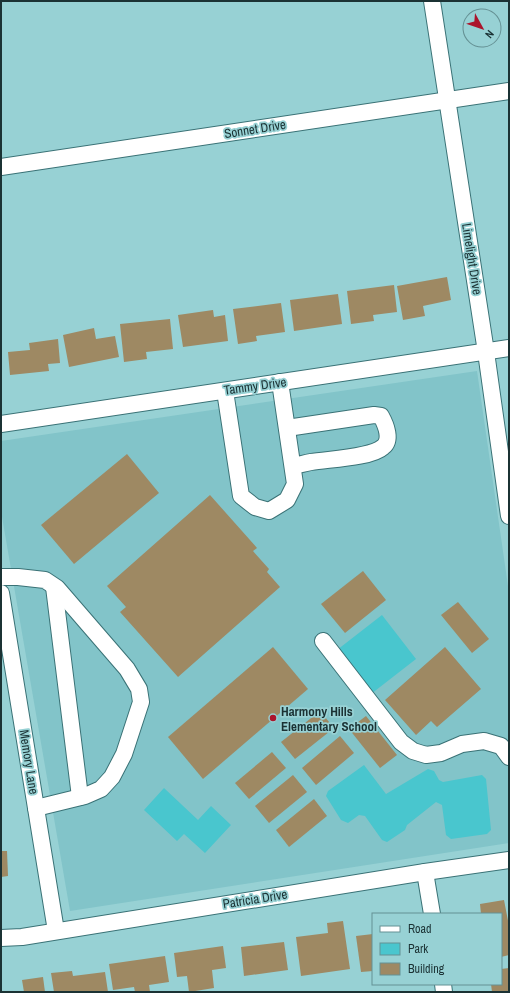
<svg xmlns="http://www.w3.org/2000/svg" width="510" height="993" font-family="'Archivo Narrow',sans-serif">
<rect width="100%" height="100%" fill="#97d1d4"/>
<polygon fill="#82c4c9" points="477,371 509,593 509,843 70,911 1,511 1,441"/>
<g fill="#49c6ce">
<polygon points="382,615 416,659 371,694 337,650"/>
<polygon points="364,765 386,794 428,769 434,771 439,780 443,782 482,775 486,779 491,830 487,834 451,839 446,835 442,805 436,802 407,825 405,830 387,842 382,840 365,816 359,815 348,823 341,820 326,796 328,791"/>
<polygon points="164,788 198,820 211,806 231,825 205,853 184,834 177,841 144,810"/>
</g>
<g fill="#9e8963">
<polygon points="447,277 451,300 423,306 425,316 403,320 397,286"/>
<polygon points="394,285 397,312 373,315 374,321 351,324 347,291"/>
<polygon points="338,294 342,324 294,331 290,300"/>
<polygon points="281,303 285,332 256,336 257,341 238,344 233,309"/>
<polygon points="213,310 214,317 225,315 228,341 183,347 178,315"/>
<polygon points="170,319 173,349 146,352 147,359 124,362 120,324"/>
<polygon points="94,328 96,339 115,336 119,357 69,367 63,335"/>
<polygon points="58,339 60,363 48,364 49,371 10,375 8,352 30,350 29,343"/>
<polygon points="127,454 159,493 74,564 41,525"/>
<polygon points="210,495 257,548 253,551 269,569 267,572 280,587 178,677 120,612 126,607 107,586"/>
<polygon points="363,571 386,600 345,633 321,604"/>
<polygon points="458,602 489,639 472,653 441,615"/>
<polygon points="273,647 308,689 203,779 168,737"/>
<polygon points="445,647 481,689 437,727 431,721 416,735 385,700"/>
<polygon points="320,711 334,728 295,759 281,742"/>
<polygon points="366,716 397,755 380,768 349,729"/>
<polygon points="340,736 354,753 316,785 302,768"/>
<polygon points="272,752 286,768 249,799 235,783"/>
<polygon points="293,775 307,792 269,823 255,806"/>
<polygon points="314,799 327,816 289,847 276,830"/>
<polygon points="1,851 7,851 8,876 1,877"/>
<polygon points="504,900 509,926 509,955 501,957 501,914 481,914 480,904"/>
<polygon points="343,921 350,969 301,976 296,937 328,933 327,923"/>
<polygon points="373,934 373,971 361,972 356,936"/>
<polygon points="284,942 288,970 244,976 241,947"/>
<polygon points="223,946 226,968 212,970 214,988 189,992 187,976 177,977 174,953"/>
<polygon points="165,956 169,982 149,985 150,992 135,992 134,987 113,990 109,964"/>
<polygon points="509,968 509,992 492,992 491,984 501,984 501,969"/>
<polygon points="72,971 73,976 105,972 108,992 54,992 51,973"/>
<polygon points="43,977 45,992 24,992 22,980"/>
</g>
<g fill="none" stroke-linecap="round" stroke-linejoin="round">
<defs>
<g id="minor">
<polyline points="432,1 486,352 509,516"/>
<polyline points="1,167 509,91"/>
<polyline points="225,391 241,496 255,507 269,511 287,500 295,484 280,382"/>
<polyline points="1,424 509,348"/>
<path d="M287,428L374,415L381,416C386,425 392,440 383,447C371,458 328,459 311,462C305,463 299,465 293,466"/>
<polyline points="1,577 18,577 45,580 57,588 127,669 139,689 141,702 124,754 112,777 101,789 85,796 36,808"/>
<polyline points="54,587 80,797"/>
<polyline points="1,593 56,931"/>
<polyline points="323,641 401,742 413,751 426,755 441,753 462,744 484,741 501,746 509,757"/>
<polyline points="425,872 432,914"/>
<polyline points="1,938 22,937 425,872 509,860"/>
<polyline points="443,984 444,992"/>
</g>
</defs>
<use href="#minor" stroke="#3a7276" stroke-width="18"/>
<use href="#minor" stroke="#fff" stroke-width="16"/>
</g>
<circle fill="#ab152c" stroke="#97d1d4" stroke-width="1.5" cx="273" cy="718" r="4"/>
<g text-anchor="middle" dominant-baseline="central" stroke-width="3.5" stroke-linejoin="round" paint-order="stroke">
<g font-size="13" fill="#1b3234" stroke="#97d1d4">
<text transform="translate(255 129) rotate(-9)">Sonnet Drive</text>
<text transform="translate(472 259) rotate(81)">Limelight Drive</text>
<text transform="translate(255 386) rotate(-8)">Tammy Drive</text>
<text transform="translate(29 762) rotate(81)">Memory Lane</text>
<text transform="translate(255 899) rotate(-9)">Patricia Drive</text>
</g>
<g font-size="13" font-weight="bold" fill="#1b3234" stroke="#97d1d4" text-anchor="start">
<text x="281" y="711">Harmony Hills<tspan x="281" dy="15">Elementary School</tspan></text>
</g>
</g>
<rect width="510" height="993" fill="none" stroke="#1b3234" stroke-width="4"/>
<rect x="372" y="913" width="130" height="72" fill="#97d1d4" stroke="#659194"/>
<rect x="380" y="926" width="20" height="6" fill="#ffffff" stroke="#659194"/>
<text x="408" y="933" font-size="12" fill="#1b3234">Road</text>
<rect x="380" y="943" width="20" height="12" fill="#49c6ce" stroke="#659194"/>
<text x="408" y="953" font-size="12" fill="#1b3234">Park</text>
<rect x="380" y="963" width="20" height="12" fill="#9e8963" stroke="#659194"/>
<text x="408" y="973" font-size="12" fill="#1b3234">Building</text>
<g transform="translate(482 28) rotate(130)"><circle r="19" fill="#97d1d4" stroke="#659194"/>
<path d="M0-3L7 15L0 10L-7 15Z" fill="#ab152c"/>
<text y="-6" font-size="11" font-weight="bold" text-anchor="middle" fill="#1b3234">N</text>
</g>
</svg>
